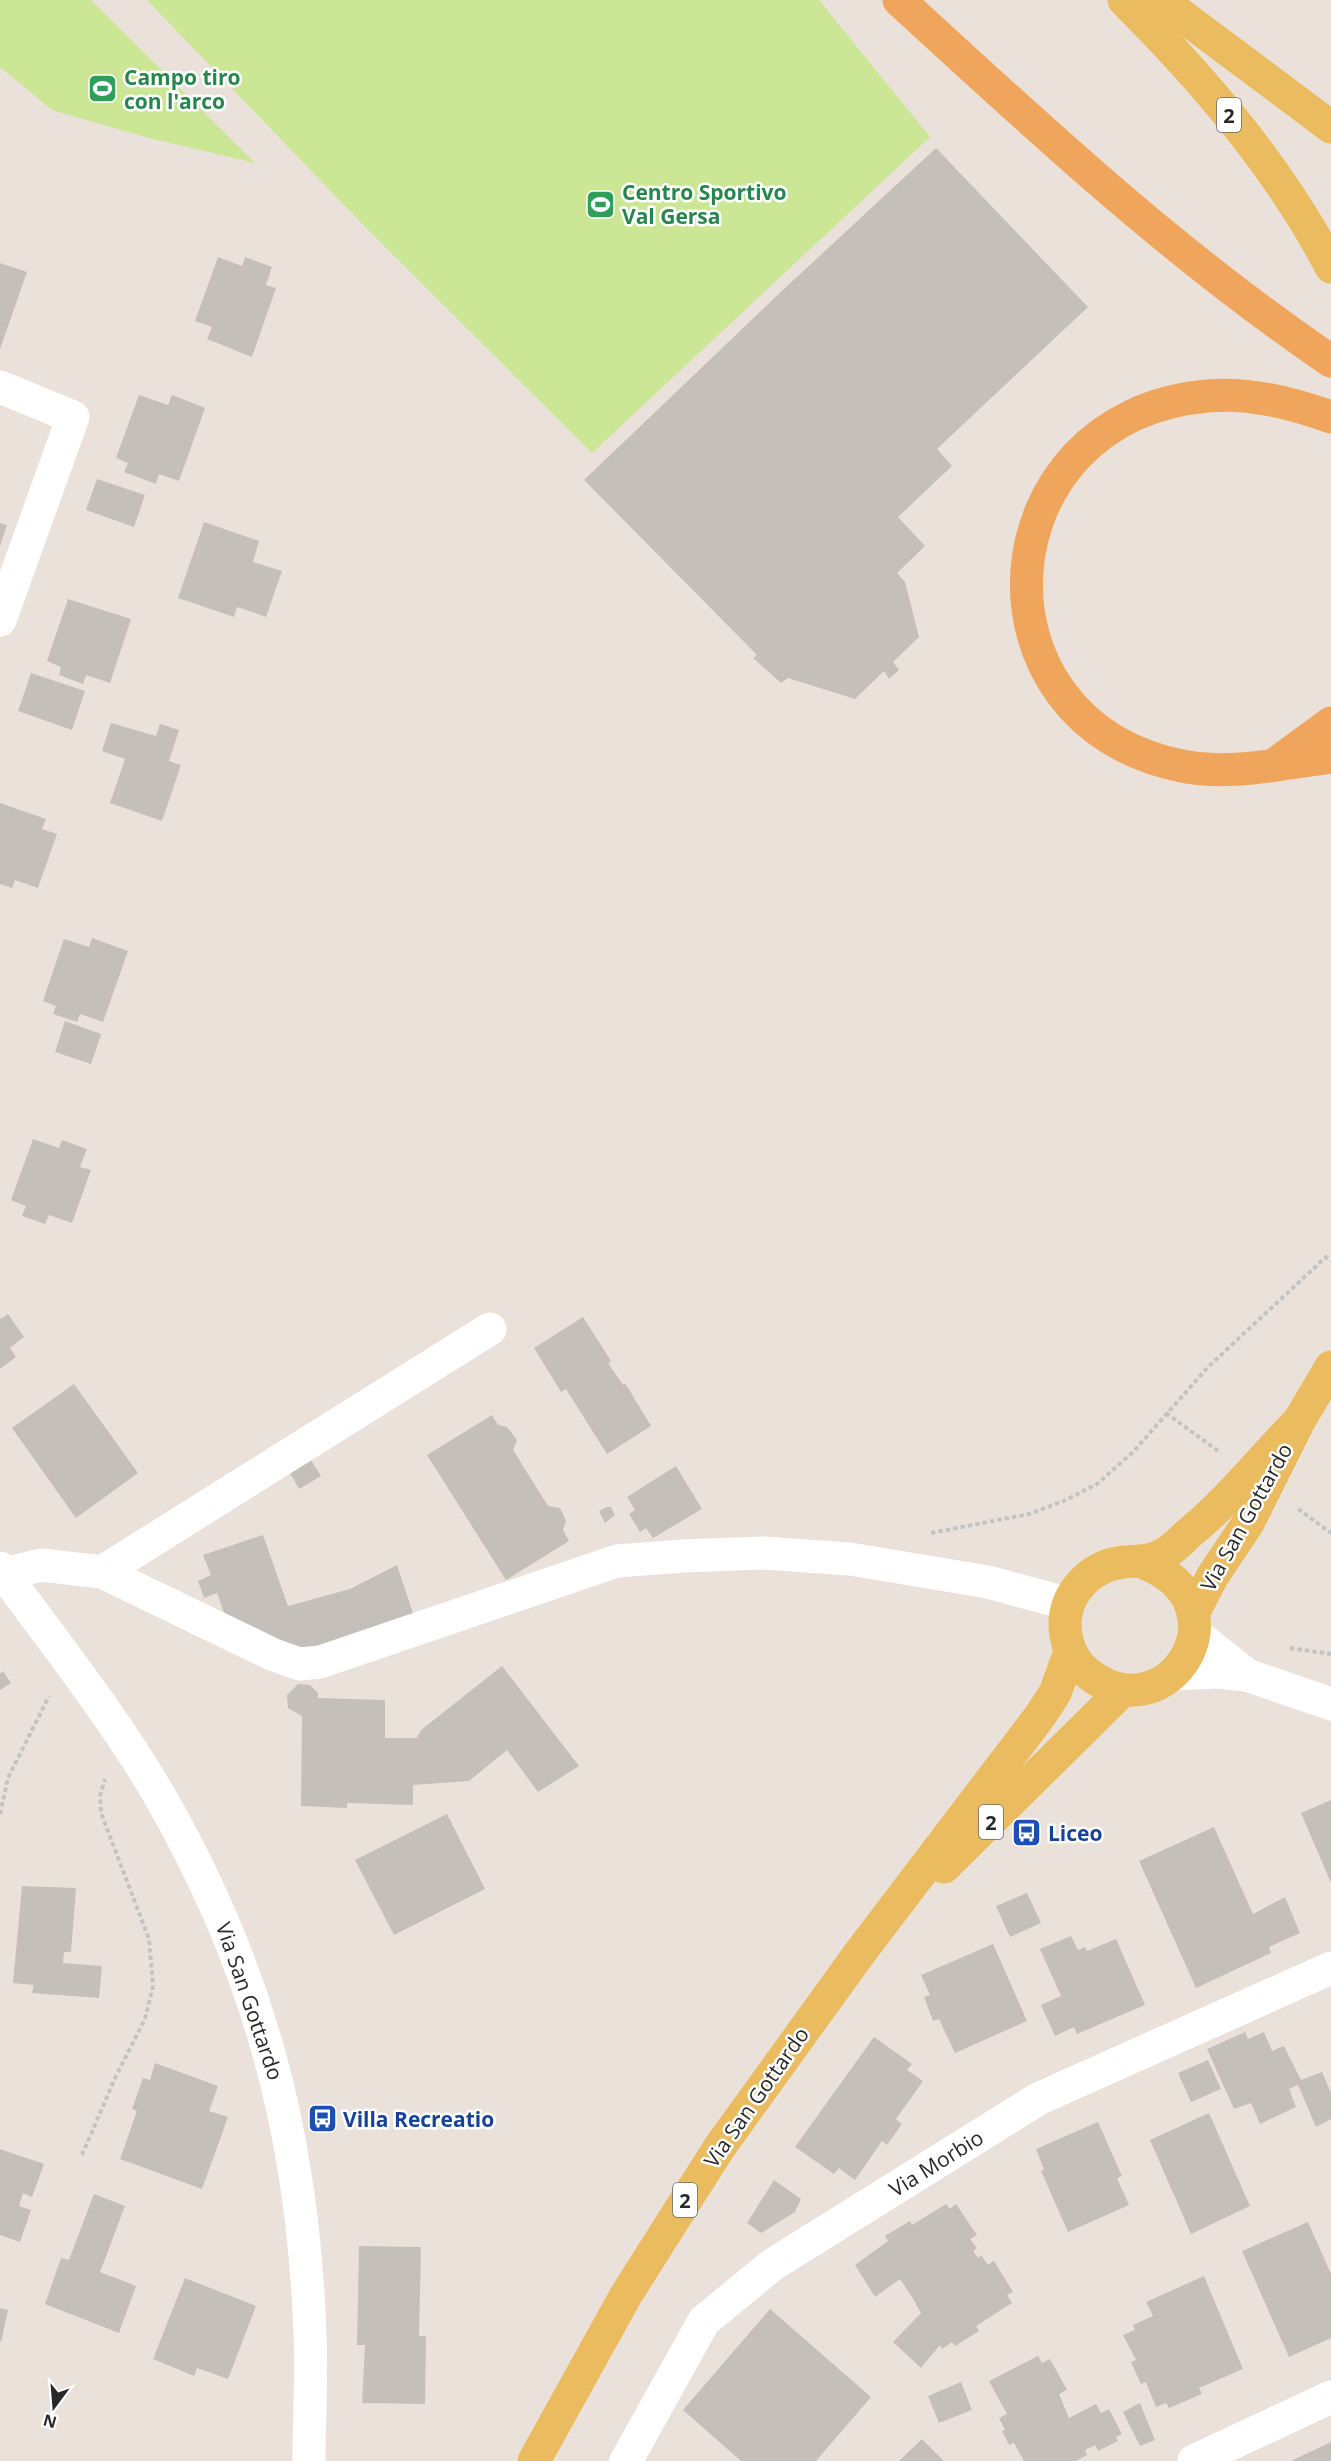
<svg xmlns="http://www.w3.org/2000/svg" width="1331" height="2461" font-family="'Open Sans',sans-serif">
<rect width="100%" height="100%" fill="#eae2da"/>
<g fill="#cbe694">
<polygon points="0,0 91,0 255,163 149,138 52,110 0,67"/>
<polygon points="147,0 819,0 930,137 592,453 370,232"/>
</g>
<g fill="#c5bfba">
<polygon points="936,148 1088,307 937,449 952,466 898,517 925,546 897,573 905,582 919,637 893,662 899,670 889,679 884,671 855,699 788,678 781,683 753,658 757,655 584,480 785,288"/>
<polygon points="218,257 242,266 245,257 272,267 266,285 276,288 252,357 207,339 212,327 195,321"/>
<polygon points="0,263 27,272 0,349"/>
<polygon points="139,395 168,405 172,395 205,408 179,481 159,474 156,484 124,472 128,463 116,458"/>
<polygon points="97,479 145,495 134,527 86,510"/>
<polygon points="204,522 259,541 253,562 282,571 266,617 237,607 234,617 178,598"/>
<polygon points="0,523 7,525 0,546"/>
<polygon points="68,599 131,619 110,683 86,675 83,684 59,675 61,667 47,661"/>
<polygon points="31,673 85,691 72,730 18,711"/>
<polygon points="111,723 156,736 160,724 179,730 169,761 181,765 162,821 110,803 125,759 102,751"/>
<polygon points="0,803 46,819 42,829 57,834 38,888 15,880 12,888 0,884"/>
<polygon points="92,938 128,951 103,1022 80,1014 77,1022 53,1014 56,1006 43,1001 64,939 89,947"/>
<polygon points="65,1021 101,1034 91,1064 55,1052"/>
<polygon points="33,1139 59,1148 62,1140 87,1149 80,1167 91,1170 72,1223 49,1215 45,1224 22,1216 26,1206 11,1200"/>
<polygon points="8,1314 24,1337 10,1348 16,1357 0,1369 0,1317 1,1319"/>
<polygon points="583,1317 611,1361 608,1363 623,1385 625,1383 651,1426 607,1454 566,1389 561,1392 534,1348"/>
<polygon points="74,1384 138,1473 76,1518 12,1428"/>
<polygon points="492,1415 498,1425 507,1427 517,1440 513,1450 548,1506 560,1508 566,1521 563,1530 569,1541 506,1580 427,1455"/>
<polygon points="311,1460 321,1476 299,1489 290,1473"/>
<polygon points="676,1466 702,1509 653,1538 646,1528 640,1532 629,1514 635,1510 627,1497"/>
<polygon points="607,1507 611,1507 615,1515 605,1523 599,1511"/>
<polygon points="263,1535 288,1606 350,1589 397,1565 415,1619 310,1655 227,1621 217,1593 204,1598 198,1581 211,1575 203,1555"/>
<polygon points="502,1666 579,1766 538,1792 507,1750 469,1781 413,1785 413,1805 347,1803 347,1808 301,1806 302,1716 288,1708 287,1695 298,1684 310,1685 318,1693 318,1698 385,1700 385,1738 417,1738 421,1730"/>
<polygon points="3,1671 11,1683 0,1690 0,1674"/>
<polygon points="1331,1800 1331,1883 1301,1813"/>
<polygon points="447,1814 485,1889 394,1935 355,1860"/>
<polygon points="1214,1827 1253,1914 1285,1897 1300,1933 1269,1947 1271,1953 1196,1988 1139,1861"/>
<polygon points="22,1886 76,1888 71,1952 64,1952 63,1963 102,1966 99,1998 32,1993 34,1985 13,1983"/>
<polygon points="1027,1893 1041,1923 1010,1937 996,1906"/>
<polygon points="1071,1936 1078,1950 1085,1947 1087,1951 1116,1939 1145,2005 1077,2034 1074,2027 1055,2036 1041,2005 1061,1996 1040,1949"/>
<polygon points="993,1944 1027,2021 955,2053 939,2019 933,2021 924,1997 930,1995 921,1975"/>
<polygon points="1245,2032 1248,2039 1264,2032 1272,2051 1284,2046 1301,2080 1322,2072 1331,2093 1331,2119 1316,2127 1298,2085 1289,2089 1296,2107 1260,2124 1251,2103 1234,2109 1207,2049"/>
<polygon points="874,2037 912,2064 907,2070 923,2081 896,2119 902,2124 887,2145 882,2141 855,2180 839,2168 834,2174 795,2147"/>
<polygon points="1208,2060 1221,2089 1191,2102 1178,2073"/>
<polygon points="155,2063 218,2086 209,2111 228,2117 202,2189 120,2159 137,2111 132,2109 143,2078 150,2080"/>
<polygon points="1209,2113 1250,2206 1191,2234 1150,2140"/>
<polygon points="1098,2122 1122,2176 1117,2178 1129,2205 1068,2232 1041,2171 1044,2170 1036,2149"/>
<polygon points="0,2149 44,2164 32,2197 23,2193 19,2206 31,2210 20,2242 0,2235"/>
<polygon points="774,2180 801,2199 795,2212 761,2233 747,2223"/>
<polygon points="94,2194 125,2206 100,2272 136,2286 119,2333 45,2304 61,2258 69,2260"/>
<polygon points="946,2204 950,2209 956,2204 977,2235 970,2239 977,2248 973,2251 978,2258 981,2255 988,2265 994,2261 1013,2292 1007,2295 1012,2303 976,2326 979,2331 955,2346 952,2342 942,2349 940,2345 921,2368 893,2342 921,2313 912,2297 900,2279 875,2297 855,2265 888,2241 885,2236 910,2221 912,2225"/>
<polygon points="1308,2222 1331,2274 1331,2338 1289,2357 1242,2251"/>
<polygon points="359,2246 421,2247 419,2336 426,2336 425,2404 362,2403 365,2345 357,2345"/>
<polygon points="1204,2276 1243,2369 1199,2388 1202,2394 1169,2408 1166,2403 1156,2407 1146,2382 1141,2384 1131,2362 1136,2360 1123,2335 1135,2330 1133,2325 1153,2316 1146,2302"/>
<polygon points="185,2278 256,2306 228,2379 197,2368 194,2376 153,2359"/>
<polygon points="0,2308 8,2310 1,2342 0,2341"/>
<polygon points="770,2309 871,2397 816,2461 741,2461 683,2410"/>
<polygon points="1038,2356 1042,2363 1050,2359 1067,2390 1059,2394 1069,2418 1096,2404 1101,2413 1109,2409 1122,2434 1116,2437 1118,2441 1098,2451 1095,2445 1085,2450 1087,2455 1076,2461 1024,2461 1014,2443 1009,2445 1002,2431 1005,2430 999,2418 1007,2414 989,2381"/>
<polygon points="961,2382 972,2410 939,2423 928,2396"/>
<polygon points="1140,2403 1155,2440 1140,2446 1123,2412"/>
<polygon points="922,2439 944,2461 899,2461"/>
<polygon points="1331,2442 1331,2461 1291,2461 1297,2458"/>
</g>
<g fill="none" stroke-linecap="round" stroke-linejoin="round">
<g stroke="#c3c3c3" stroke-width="4" stroke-dasharray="4.5 3" stroke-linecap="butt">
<polyline points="1166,1413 1221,1453"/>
<polyline points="1298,1509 1331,1533"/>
<polyline points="931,1533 1029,1514 1066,1500 1097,1484 1133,1452 1208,1367 1326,1257 1331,1260"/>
<polyline points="1290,1648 1331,1654"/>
<polyline points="0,1814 8,1778 49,1696"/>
<polyline points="82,2155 116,2076 145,2019 153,1986 149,1939 101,1813 100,1796 105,1779"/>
</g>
<g stroke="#fff" stroke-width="33">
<polyline points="0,387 73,417 0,620"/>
<polyline points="102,1572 490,1329"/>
<polyline points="4,1574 41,1565 102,1572 274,1655 300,1664 320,1662 617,1561 683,1556 763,1553 850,1559 988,1582 1069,1604"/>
<polyline points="1173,1674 1218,1672 1247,1675 1194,1633"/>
<polyline points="1247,1675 1331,1704"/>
<polyline points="626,2461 704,2321 772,2265 1038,2099 1331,1968"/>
<polyline points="1194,2461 1331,2397"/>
</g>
<path stroke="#fff" stroke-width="33" d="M0,1568C55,1644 115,1718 162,1800C260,1972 303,2137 310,2334C312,2376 309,2419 309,2461"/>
<g stroke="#eabc5f" stroke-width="33">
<path d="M1124,0C1203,79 1279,167 1331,267"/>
<polyline points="1161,0 1331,127"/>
<path d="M1144,1563C1250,1605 1168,1734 1090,1675C1073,1663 1064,1642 1065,1620C1068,1589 1094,1564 1125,1562C1141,1560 1147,1563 1164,1554C1173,1549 1181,1541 1188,1534C1229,1501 1262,1458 1299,1421"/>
<polyline points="1193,1614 1212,1577 1248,1523 1299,1421 1331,1367"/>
<polyline points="944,1867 1123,1690"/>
<polyline points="534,2461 626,2295 719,2148 859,1954 1040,1716 1055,1693 1070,1652"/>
</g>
<g stroke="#f0a55c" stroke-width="33">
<path d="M899,0C1037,127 1176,256 1331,361"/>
<path d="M1331,417C1291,403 1249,392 1207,396C981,416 961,722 1182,766C1230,776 1284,763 1331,757"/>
<polyline points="1279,761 1331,723"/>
</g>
</g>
<defs>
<symbol id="stadium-square" viewBox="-11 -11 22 22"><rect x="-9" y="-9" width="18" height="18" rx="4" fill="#2e9e5b" stroke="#fff"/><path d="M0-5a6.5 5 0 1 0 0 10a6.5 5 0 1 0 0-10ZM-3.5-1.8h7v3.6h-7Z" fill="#fff"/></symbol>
<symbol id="bus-square" viewBox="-11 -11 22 22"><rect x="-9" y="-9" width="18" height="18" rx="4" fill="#1a4fb4" stroke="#fff"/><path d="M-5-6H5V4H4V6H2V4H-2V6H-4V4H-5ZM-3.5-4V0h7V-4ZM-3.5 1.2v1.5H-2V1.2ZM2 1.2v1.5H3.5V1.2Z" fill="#fff"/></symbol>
</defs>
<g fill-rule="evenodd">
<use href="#stadium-square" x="86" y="72" width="33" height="33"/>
<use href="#stadium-square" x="584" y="188" width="33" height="33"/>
<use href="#bus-square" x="1010" y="1816" width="33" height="33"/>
<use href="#bus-square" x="306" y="2102" width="33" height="33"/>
</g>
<g text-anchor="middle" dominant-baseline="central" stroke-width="5" stroke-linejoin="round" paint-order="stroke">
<g fill="#fff" stroke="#686868" stroke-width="1.5">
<rect x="1217" y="98" width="24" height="34" rx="4.5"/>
<rect x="979" y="1805" width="24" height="34" rx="4.5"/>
<rect x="673" y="2183" width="24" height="34" rx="4.5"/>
</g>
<g font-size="20" font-weight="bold" fill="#282828">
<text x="1229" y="115">2</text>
<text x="991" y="1822">2</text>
<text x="685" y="2200">2</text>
</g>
<g font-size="21" font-weight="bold" fill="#27864d" stroke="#fff" text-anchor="start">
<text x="124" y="77">Campo tiro<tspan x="124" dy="24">con l'arco</tspan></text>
<text x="622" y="192">Centro Sportivo<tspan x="622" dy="24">Val Gersa</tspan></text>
</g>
<g font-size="21" fill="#282828" stroke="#fff">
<text transform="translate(1246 1517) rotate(-61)">Via San Gottardo</text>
<text transform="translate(250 2001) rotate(71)">Via San Gottardo</text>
<text transform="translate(756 2097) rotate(-55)">Via San Gottardo</text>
<text transform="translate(936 2163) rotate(-32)">Via Morbio</text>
</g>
<g font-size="21" font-weight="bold" fill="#164399" stroke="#fff" text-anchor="start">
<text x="1048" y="1833">Liceo</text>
<text x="343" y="2119">Villa Recreatio</text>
</g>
</g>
<g transform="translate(54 2407) rotate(196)" stroke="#ffffff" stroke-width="4.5" paint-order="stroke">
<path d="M0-4.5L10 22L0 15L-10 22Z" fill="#282828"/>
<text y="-9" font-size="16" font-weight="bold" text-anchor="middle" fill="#282828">N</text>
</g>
</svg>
